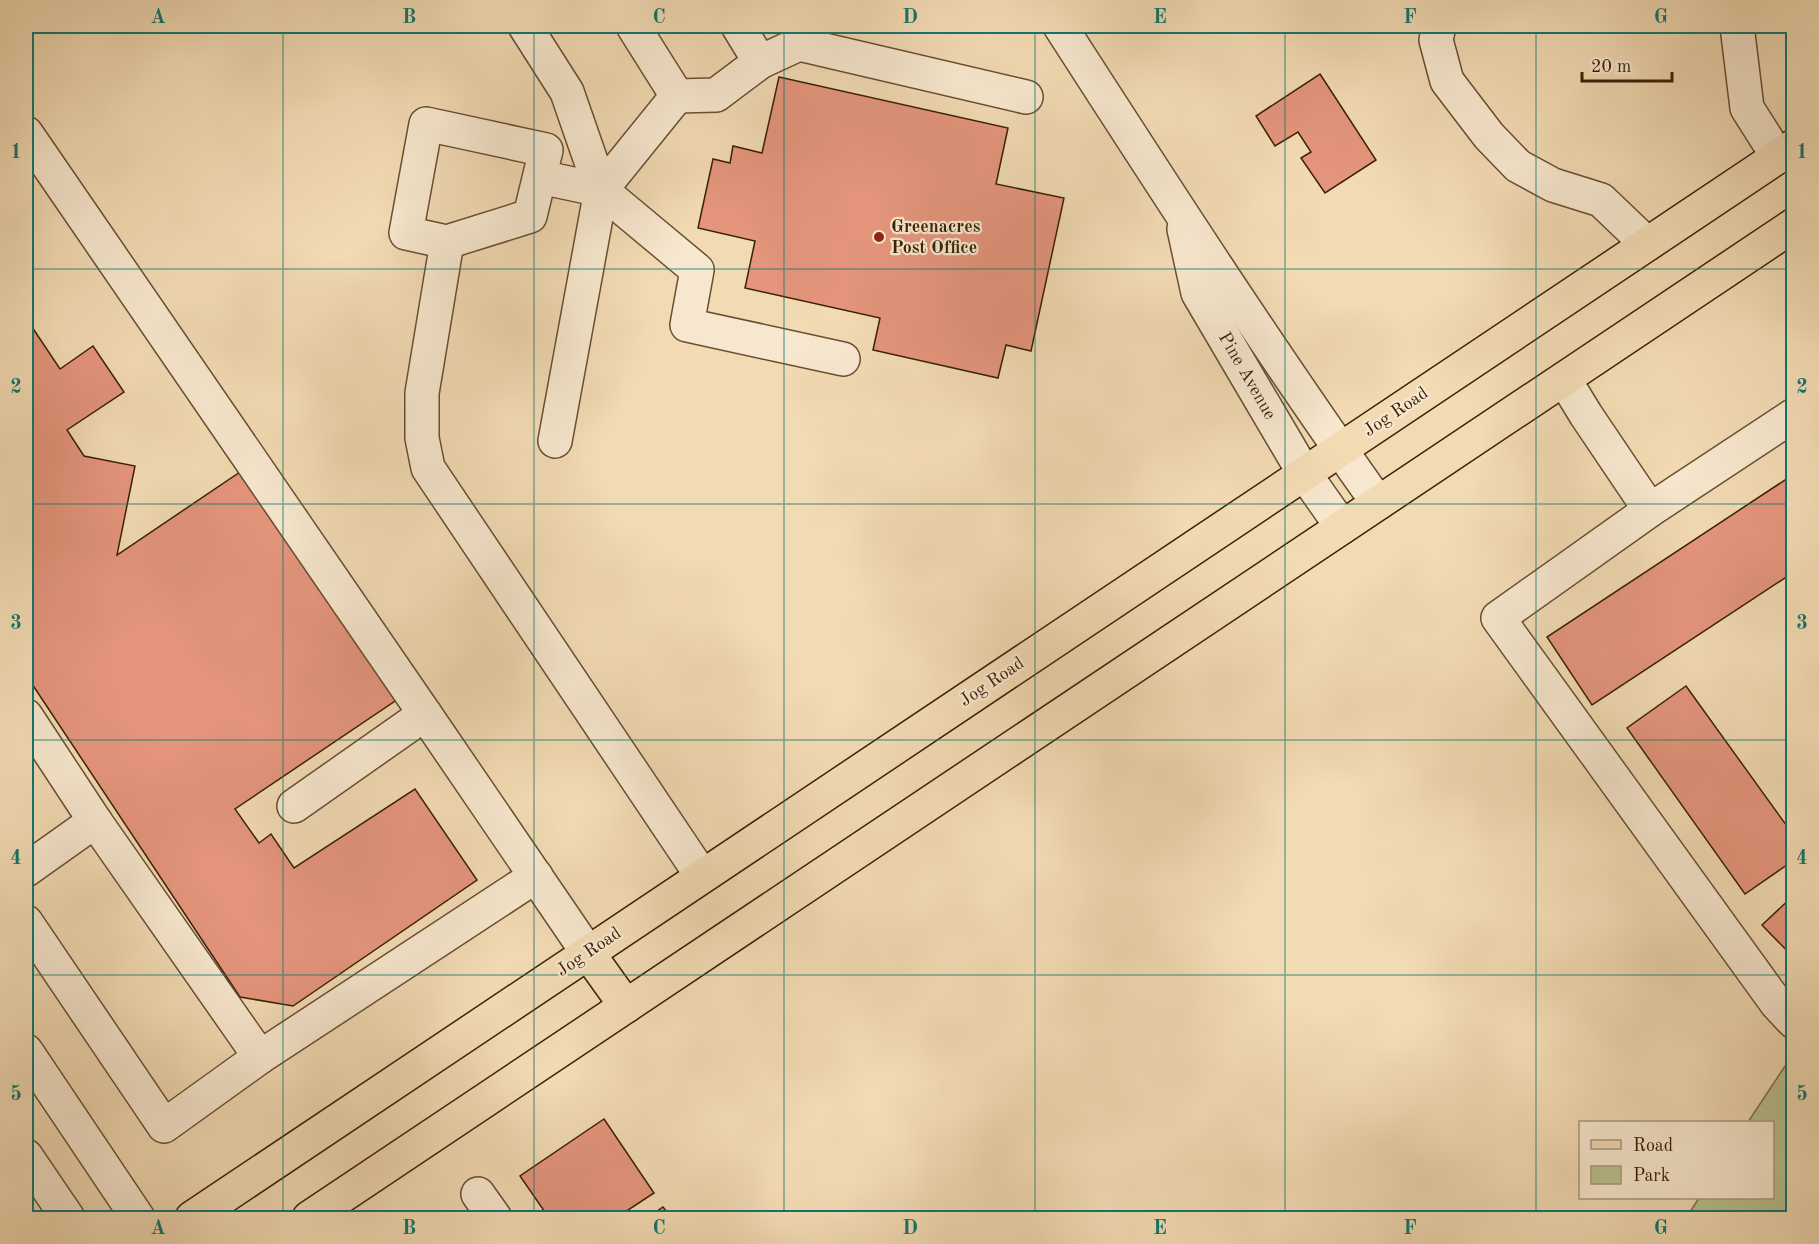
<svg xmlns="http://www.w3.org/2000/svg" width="1819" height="1244" font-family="'Old Standard TT',serif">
<rect width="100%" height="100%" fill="#f2dab3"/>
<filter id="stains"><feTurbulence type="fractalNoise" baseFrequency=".00333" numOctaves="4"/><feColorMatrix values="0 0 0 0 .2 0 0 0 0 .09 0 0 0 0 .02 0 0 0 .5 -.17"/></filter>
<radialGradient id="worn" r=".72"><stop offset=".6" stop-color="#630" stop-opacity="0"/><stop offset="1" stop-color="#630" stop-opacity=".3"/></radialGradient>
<polygon fill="#b9c08e" stroke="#7a704a" stroke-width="1.5" points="1793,1054 1793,1218 1686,1218 1699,1198 1772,1198 1772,1122 1748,1122"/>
<g fill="#e4957c" stroke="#3a2006" stroke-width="1.5">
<polygon points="1320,74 1376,160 1325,193 1301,158 1311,152 1298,132 1275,146 1256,116"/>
<polygon points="779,77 1008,128 996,184 1064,198 1031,351 1006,345 998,378 873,350 880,318 745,288 755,241 698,228 713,159 730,163 733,146 762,153"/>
<polygon points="26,318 60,369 93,346 124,392 67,430 84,456 135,466 117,555 246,468 401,697 235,809 259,843 271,834 294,868 415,789 477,880 293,1006 240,997 26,675 26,500 29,480 26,475"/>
<polygon points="1794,474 1794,572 1592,705 1547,637"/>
<polygon points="1686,686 1794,836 1794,860 1745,894 1627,728"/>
<polygon points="1794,895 1794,958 1762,925"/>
<polygon points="604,1119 654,1193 616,1218 549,1218 520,1176"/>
<polygon points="663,1207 672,1218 647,1218"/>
</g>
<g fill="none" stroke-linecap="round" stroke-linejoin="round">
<defs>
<g id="minor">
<polyline points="525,26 567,92 601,190 697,270 687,325 843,359"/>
<path d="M1060,26C1163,186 1267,347 1378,503"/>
<polyline points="1439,26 1436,40 1447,81 1489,136 1518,166 1553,185 1601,200 1647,244"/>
<polyline points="1737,26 1747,108 1778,157"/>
<polyline points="760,62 799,44 1026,97"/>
<polyline points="677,96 716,95 760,62 738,26"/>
<polygon points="426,124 546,150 530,216 447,242 406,233"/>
<polyline points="26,133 425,714"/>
<polyline points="540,177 601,190 555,441"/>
<polyline points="601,190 677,96 633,26"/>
<polyline points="1184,229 1198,293 1304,473 1342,527"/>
<polyline points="447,242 422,393 422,438 428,468 702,876"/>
<polyline points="1564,379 1586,415 1650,510 1498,618 1777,1004 1794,1022"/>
<polyline points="1650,510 1794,415"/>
<polyline points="26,716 95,821"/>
<polyline points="294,806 425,714 588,953"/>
<polyline points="26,870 95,821 260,1057 164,1126 26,922"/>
<polyline points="26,1051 138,1218"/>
<polyline points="260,1057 536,876"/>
<polyline points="26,1156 68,1218"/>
<polyline points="478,1194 495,1218"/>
</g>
<g id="major">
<polyline points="588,953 626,1006"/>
<polyline points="192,1218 1794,146"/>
<polyline points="309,1218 1794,225"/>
</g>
</defs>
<use href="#minor" stroke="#684e31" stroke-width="36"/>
<use href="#major" stroke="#3a2006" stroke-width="36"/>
<use href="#minor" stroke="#f7e7ce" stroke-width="33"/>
<use href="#major" stroke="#f2dab3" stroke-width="33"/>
</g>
<path fill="none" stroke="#0f766e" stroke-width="1.5" stroke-opacity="0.55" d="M283,26V1218M534,26V1218M784,26V1218M1035,26V1218M1285,26V1218M1536,26V1218M26,269H1794M26,504H1794M26,740H1794M26,975H1794"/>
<circle fill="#8f2418" stroke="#f7e7ce" stroke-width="2" cx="879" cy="237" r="6"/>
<g text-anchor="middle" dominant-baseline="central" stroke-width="4.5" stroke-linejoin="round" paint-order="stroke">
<g font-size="18" font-weight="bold" fill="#3a2006" stroke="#f7e7ce" text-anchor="start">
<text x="891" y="227">Greenacres<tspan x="891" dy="21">Post Office</tspan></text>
</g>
<g font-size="18" fill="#3a2006" stroke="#f7e7ce">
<text transform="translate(1247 376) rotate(60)">Pine Avenue</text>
<text transform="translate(1396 412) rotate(-34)">Jog Road</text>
<text transform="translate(992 682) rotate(-34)">Jog Road</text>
<text transform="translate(589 952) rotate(-34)">Jog Road</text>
</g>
</g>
<rect width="1819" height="1244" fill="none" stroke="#f2dab3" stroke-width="66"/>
<rect x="1579" y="1121" width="195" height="78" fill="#f7e7ce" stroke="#ab977e" stroke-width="1.5"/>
<rect x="1591" y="1140" width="30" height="9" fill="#f2dab3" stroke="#ab977e" stroke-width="1.5"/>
<text x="1633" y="1151" font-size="18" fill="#3a2006">Road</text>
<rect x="1591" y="1166" width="30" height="18" fill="#b9c08e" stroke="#ab977e" stroke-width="1.5"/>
<text x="1633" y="1181" font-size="18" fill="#3a2006">Park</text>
<path d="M1582 72v9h90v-9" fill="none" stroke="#3a2006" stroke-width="3"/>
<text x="1591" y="72" font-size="18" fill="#3a2006" stroke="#f7e7ce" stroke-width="4.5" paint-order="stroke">20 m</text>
<rect x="33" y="33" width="1753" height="1178" fill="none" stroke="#0f766e" stroke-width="2"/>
<g font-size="20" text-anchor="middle" font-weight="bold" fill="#0f766e">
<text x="158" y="23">A</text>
<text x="409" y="23">B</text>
<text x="659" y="23">C</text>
<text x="910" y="23">D</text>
<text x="1160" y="23">E</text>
<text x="1410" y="23">F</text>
<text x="1661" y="23">G</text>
<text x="16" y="158">1</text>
<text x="1802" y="158">1</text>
<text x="16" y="393">2</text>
<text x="1802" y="393">2</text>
<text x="16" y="629">3</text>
<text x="1802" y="629">3</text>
<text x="16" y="864">4</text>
<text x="1802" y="864">4</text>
<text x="16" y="1100">5</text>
<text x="1802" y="1100">5</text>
<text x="158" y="1234">A</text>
<text x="409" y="1234">B</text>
<text x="659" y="1234">C</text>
<text x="910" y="1234">D</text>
<text x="1160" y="1234">E</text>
<text x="1410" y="1234">F</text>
<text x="1661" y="1234">G</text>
</g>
<rect width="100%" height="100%" filter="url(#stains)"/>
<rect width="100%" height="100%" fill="url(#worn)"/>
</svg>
